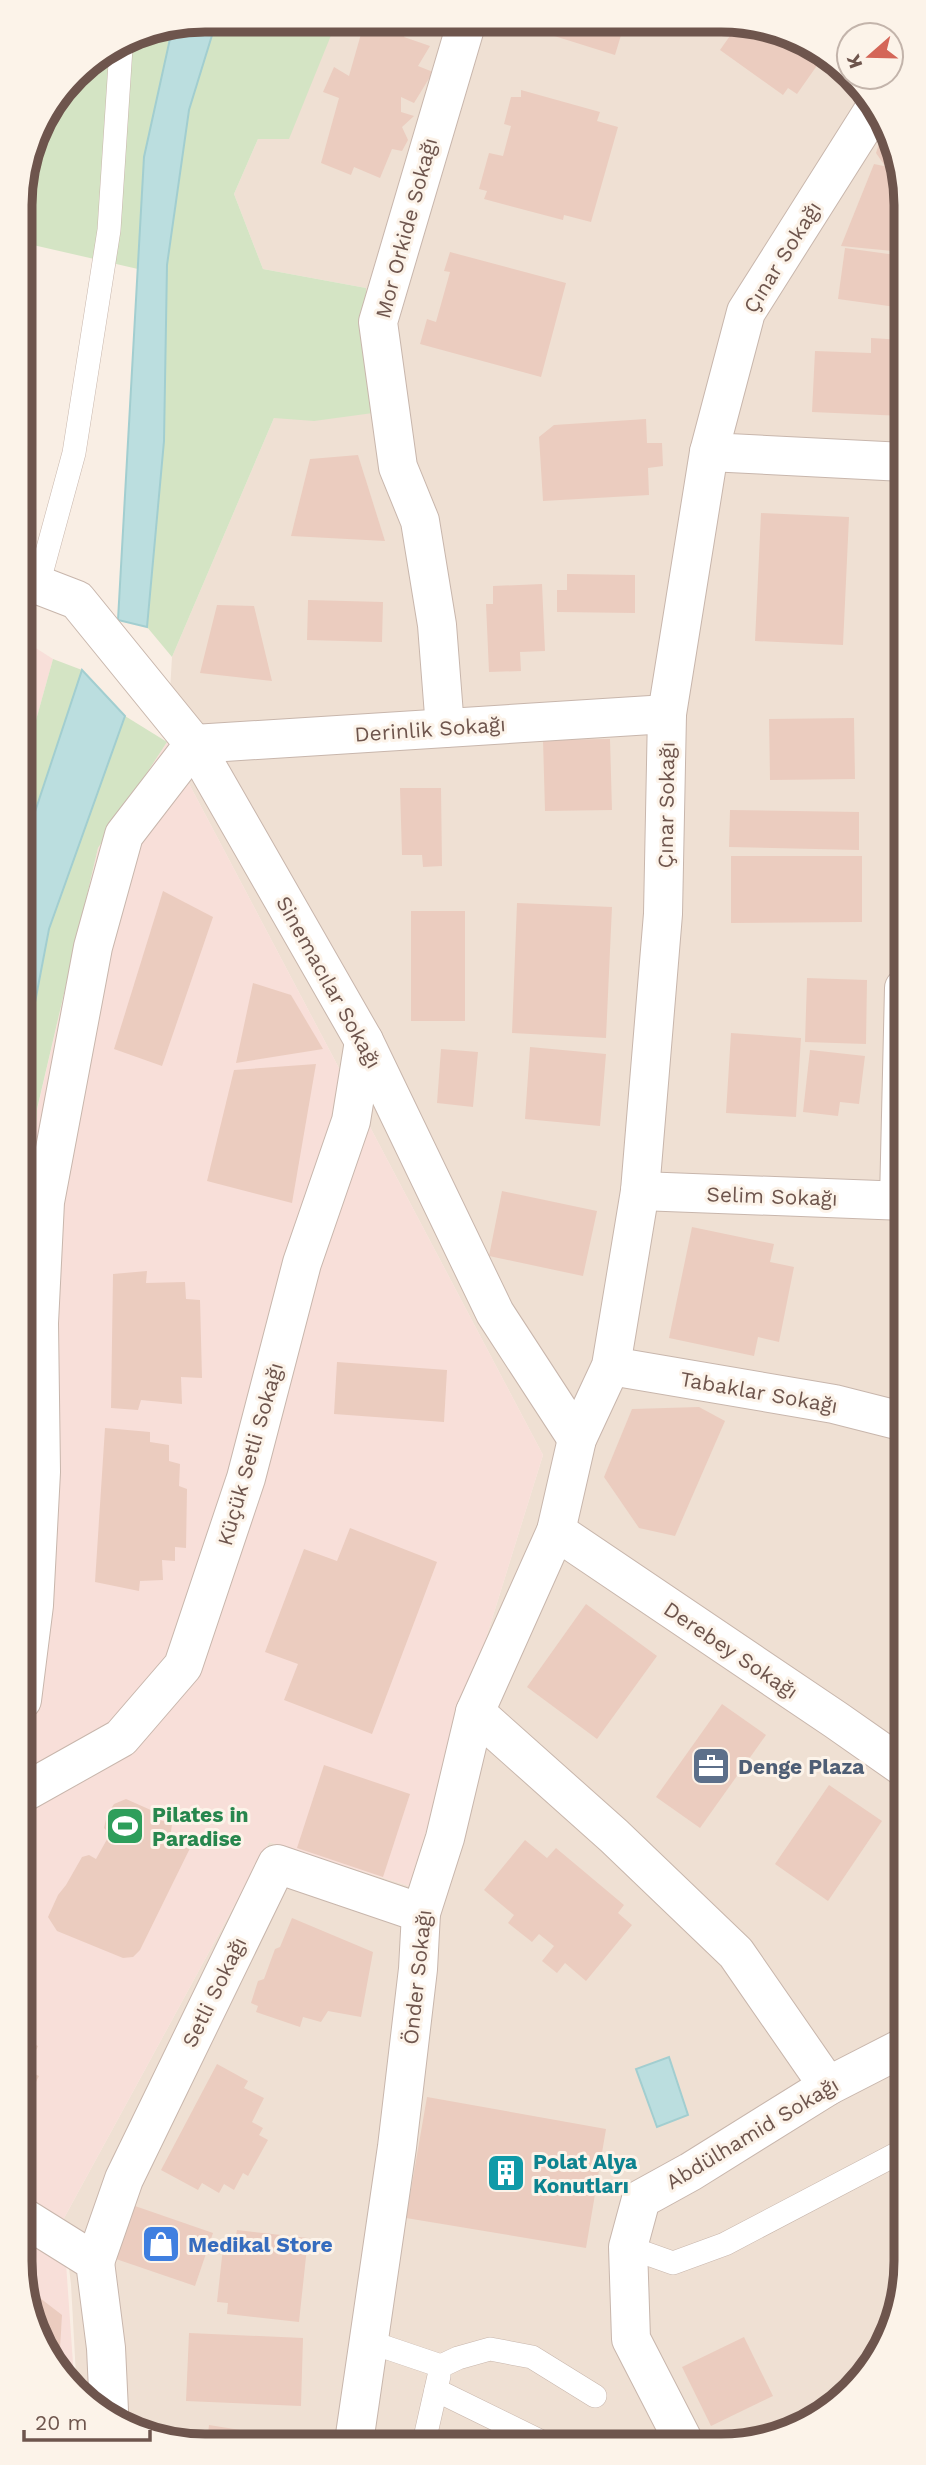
<svg xmlns="http://www.w3.org/2000/svg" width="926" height="2465" font-family="'Work Sans',sans-serif">
<rect width="100%" height="100%" fill="#f9eee4"/>
<polygon fill="#efe0d3" points="324,20 758,23 849,71 849,77 854,77 903,168 906,2273 893,2331 861,2382 815,2421 758,2442 168,2442 77,2394 71,2284 63,2220 269,1842 409,1886 543,1455 167,742 172,657 274,418 366,288 263,269 234,194 258,139 333,29"/>
<g fill="#f8dfd9">
<polygon points="20,638 53,659 21,774"/>
<polygon points="167,742 543,1455 409,1886 269,1842 63,2220 75,2392 23,2297 22,1430 37,1110 98,848"/>
</g>
<g fill="#d4e4c4">
<polygon points="217,19 324,20 334,28 289,139 258,139 234,194 263,269 366,288 373,413 314,421 274,418 172,657 147,627 164,441 167,265 189,110"/>
<polygon points="173,25 144,157 138,269 20,242 20,192 39,122 82,65 134,33"/>
<polygon points="53,659 82,670 21,854 21,774"/>
<polygon points="125,716 167,742 98,848 37,1109 22,1430 21,1076 49,929"/>
</g>
<g fill="#bbdedf" stroke="#a2ced0" stroke-width="2">
<polygon points="204,19 217,19 189,110 167,265 164,441 147,627 118,620 144,157 173,25"/>
<polygon points="82,670 125,716 49,929 21,1076 21,854"/>
<polygon points="669,2057 688,2115 657,2127 636,2069"/>
</g>
<g fill="#ebccbf">
<polygon points="365,20 390,20 409,27 404,37 430,46 418,66 433,72 414,103 401,97 401,112 414,116 402,127 408,140 402,151 392,149 380,178 354,167 351,175 321,163 339,98 323,92 334,67 349,76"/>
<polygon points="535,21 605,22 625,22 615,55 532,29"/>
<polygon points="739,23 758,23 823,57 797,94 788,88 783,95 720,50"/>
<polygon points="521,90 600,112 597,121 618,127 591,222 564,215 563,220 484,199 487,191 479,189 489,153 503,156 511,126 504,124 511,97 521,97"/>
<polygon points="883,131 903,168 903,169 885,166 876,153"/>
<polygon points="874,164 903,170 903,252 841,246"/>
<polygon points="845,248 903,256 903,308 838,299"/>
<polygon points="450,252 566,283 541,377 420,344 427,319 436,322 450,272 444,271"/>
<polygon points="871,338 903,340 903,416 812,412 815,351 871,353"/>
<polygon points="646,419 647,443 662,443 663,466 648,468 649,495 543,501 539,437 554,425"/>
<polygon points="358,455 385,541 291,536 310,459"/>
<polygon points="761,513 849,517 843,645 755,641"/>
<polygon points="567,574 635,575 635,613 557,612 557,590 567,590"/>
<polygon points="542,584 545,651 520,652 521,671 489,672 486,604 493,604 493,586"/>
<polygon points="308,600 383,602 382,642 307,640"/>
<polygon points="217,605 254,606 272,681 200,673"/>
<polygon points="854,718 855,779 770,780 769,719"/>
<polygon points="610,739 612,810 545,811 543,740"/>
<polygon points="400,788 441,788 442,866 423,867 422,855 402,855"/>
<polygon points="730,810 859,812 859,850 729,847"/>
<polygon points="731,856 862,856 862,922 731,923"/>
<polygon points="163,891 213,917 162,1066 114,1049"/>
<polygon points="517,903 612,907 606,1038 512,1033"/>
<rect x="411" y="911" width="54" height="110"/>
<polygon points="807,978 867,980 866,1044 805,1042"/>
<polygon points="253,983 291,995 323,1049 236,1063"/>
<polygon points="731,1033 801,1038 796,1117 726,1113"/>
<polygon points="530,1047 606,1054 600,1126 525,1119"/>
<polygon points="441,1049 478,1052 473,1107 437,1103"/>
<polygon points="810,1050 865,1056 859,1104 840,1102 838,1116 803,1112"/>
<polygon points="316,1064 292,1203 207,1181 234,1070"/>
<polygon points="502,1191 597,1211 583,1276 489,1256"/>
<polygon points="692,1227 774,1244 770,1262 794,1267 779,1342 758,1337 754,1356 669,1338"/>
<polygon points="147,1271 146,1283 185,1282 186,1299 200,1300 202,1378 181,1377 182,1404 141,1400 138,1410 111,1408 113,1274"/>
<polygon points="337,1362 447,1370 444,1422 334,1414"/>
<polygon points="699,1407 725,1421 675,1536 639,1528 604,1477 632,1409"/>
<polygon points="105,1428 150,1432 150,1442 169,1445 169,1461 180,1464 179,1486 187,1489 186,1548 175,1547 175,1561 162,1560 163,1580 140,1581 139,1591 95,1582"/>
<polygon points="350,1528 437,1562 372,1734 284,1700 298,1664 265,1652 304,1549 337,1561"/>
<polygon points="586,1604 657,1656 597,1739 527,1687"/>
<polygon points="722,1704 766,1735 700,1828 656,1797"/>
<polygon points="324,1765 410,1794 383,1877 297,1848"/>
<polygon points="829,1785 882,1821 828,1901 775,1864"/>
<polygon points="126,1799 153,1811 154,1818 172,1824 171,1832 194,1840 140,1950 133,1957 123,1958 57,1931 48,1917 58,1895 66,1885 82,1857 89,1855 96,1859 110,1834 104,1828 107,1815 114,1804"/>
<polygon points="525,1840 547,1858 556,1848 624,1905 618,1913 632,1925 586,1981 565,1963 557,1973 542,1961 554,1946 539,1934 532,1942 508,1923 514,1915 484,1890"/>
<polygon points="292,1918 373,1952 361,2017 328,2011 321,2022 303,2017 300,2027 256,2012 258,2006 251,2003 258,1981 264,1979 275,1949 280,1947"/>
<polygon points="22,2039 38,2046 27,2070 39,2076 23,2107"/>
<polygon points="217,2064 248,2081 244,2088 264,2098 252,2122 263,2128 259,2135 268,2140 248,2176 243,2173 234,2190 224,2184 219,2193 202,2183 198,2190 161,2170"/>
<polygon points="427,2097 606,2129 586,2248 406,2218"/>
<polygon points="135,2206 213,2233 195,2286 116,2259"/>
<polygon points="237,2230 308,2238 299,2322 227,2314 228,2303 217,2302 224,2239 235,2240"/>
<polygon points="23,2285 62,2315 59,2365 23,2297"/>
<polygon points="189,2333 303,2338 301,2406 186,2401"/>
<polygon points="744,2337 773,2396 711,2426 682,2367"/>
<polygon points="209,2425 296,2439 296,2442 207,2442"/>
</g>
<g fill="none" stroke-linecap="round" stroke-linejoin="round">
<defs>
<g id="lane">
<polyline points="38,585 74,453 109,230 121,48 126,38"/>
<polyline points="628,2247 673,2263 725,2244 906,2149"/>
<polyline points="370,2342 441,2366 458,2358 490,2349 532,2357 595,2396"/>
<polyline points="436,2390 542,2442"/>
<polyline points="424,2442 439,2376"/>
</g>
<g id="street">
<polyline points="709,452 904,462"/>
<polyline points="20,578 77,600 194,744 364,1041 495,1313 577,1439"/>
<polyline points="445,728 437,625 420,521 398,467 378,322 467,21"/>
<polyline points="640,1191 905,1201"/>
<polyline points="899,1201 904,988"/>
<polyline points="611,1366 834,1404 905,1422"/>
<polyline points="556,1531 836,1720 906,1769"/>
<polyline points="22,1700 34,1605 41,1472 39,1323 45,1202 93,947 124,835 194,744 667,714"/>
<polyline points="475,1712 614,1836 736,1953 828,2086"/>
<polyline points="23,1793 121,1738 183,1666 246,1478 302,1263 351,1121 364,1041"/>
<polyline points="23,2217 95,2262 106,2348 109,2411"/>
<polyline points="95,2262 124,2179 277,1864 421,1913"/>
<polyline points="354,2442 397,2147 418,1969 421,1913 445,1838 475,1712 556,1531 577,1439 611,1366 640,1191 663,914 667,714 709,452 746,312 873,111"/>
<polyline points="684,2442 631,2339 628,2247 641,2199 690,2172 828,2086 906,2046"/>
</g>
</defs>
<use href="#lane" stroke="#c8b6ac" stroke-width="24"/>
<use href="#street" stroke="#c8b6ac" stroke-width="40"/>
<use href="#lane" stroke="#fff" stroke-width="23"/>
<use href="#street" stroke="#fff" stroke-width="38"/>
</g>
<defs>
<symbol id="office-square" viewBox="-11 -11 22 22"><rect x="-9" y="-9" width="18" height="18" rx="4" fill="#5c6f8a" stroke="#fcf3e9"/><path d="M-6-3h4V-5.5h4V-3h4V5H-6ZM-1-4.5V-3h2v-1.5ZM-6 0V1H6V0Z" fill="#fff"/></symbol>
<symbol id="stadium-square" viewBox="-11 -11 22 22"><rect x="-9" y="-9" width="18" height="18" rx="4" fill="#2e9e5b" stroke="#fcf3e9"/><path d="M0-5a6.5 5 0 1 0 0 10a6.5 5 0 1 0 0-10ZM-3.5-1.8h7v3.6h-7Z" fill="#fff"/></symbol>
<symbol id="building-square" viewBox="-11 -11 22 22"><rect x="-9" y="-9" width="18" height="18" rx="4" fill="#0f9aa8" stroke="#fcf3e9"/><path d="M-4-6H4V6H1V3H-1V6H-4ZM-2.5-4.3h1.7v1.8h-1.7ZM.8-4.3h1.7v1.8H.8ZM-2.5-1h1.7V.8h-1.7ZM.8-1h1.7V.8H.8Z" fill="#fff"/></symbol>
<symbol id="shop-square" viewBox="-11 -11 22 22"><rect x="-9" y="-9" width="18" height="18" rx="4" fill="#3f7fe0" stroke="#fcf3e9"/><path d="M-5-2.5h2.3a2.7 3.5 0 0 1 5.4 0H5L5.5 6h-11ZM-1.5-2.5h3a1.5 2.3 0 0 0-3 0Z" fill="#fff"/></symbol>
</defs>
<g fill-rule="evenodd">
<use href="#office-square" x="689" y="1744" width="44" height="44"/>
<use href="#stadium-square" x="103" y="1804" width="44" height="44"/>
<use href="#building-square" x="484" y="2151" width="44" height="44"/>
<use href="#shop-square" x="139" y="2222" width="44" height="44"/>
</g>
<g text-anchor="middle" dominant-baseline="central" stroke-width="6" stroke-linejoin="round" paint-order="stroke">
<g font-size="21" fill="#6e554d" stroke="#fcf3e9">
<text transform="translate(406 228) rotate(-75)">Mor Orkide Sokağı</text>
<text transform="translate(782 257) rotate(-58)">Çınar Sokağı</text>
<text transform="translate(430 729) rotate(-4)">Derinlik Sokağı</text>
<text transform="translate(666 805) rotate(-89)">Çınar Sokağı</text>
<text transform="translate(329 982) rotate(61)">Sinemacılar Sokağı</text>
<text transform="translate(772 1196) rotate(2)">Selim Sokağı</text>
<text transform="translate(759 1392) rotate(10)">Tabaklar Sokağı</text>
<text transform="translate(250 1454) rotate(-74)">Küçük Setli Sokağı</text>
<text transform="translate(731 1650) rotate(34)">Derebey Sokağı</text>
<text transform="translate(417 1977) rotate(-84)">Önder Sokağı</text>
<text transform="translate(214 1992) rotate(-64)">Setli Sokağı</text>
<text transform="translate(752 2133) rotate(-31)">Abdülhamid Sokağı</text>
</g>
<g font-size="21" font-weight="bold" fill="#4e5e75" stroke="#fcf3e9" text-anchor="start">
<text x="738" y="1766">Denge Plaza</text>
</g>
<g font-size="21" font-weight="bold" fill="#27864d" stroke="#fcf3e9" text-anchor="start">
<text x="152" y="1814">Pilates in<tspan x="152" dy="24">Paradise</tspan></text>
</g>
<g font-size="21" font-weight="bold" fill="#0d838f" stroke="#fcf3e9" text-anchor="start">
<text x="533" y="2161">Polat Alya<tspan x="533" dy="24">Konutları</tspan></text>
</g>
<g font-size="21" font-weight="bold" fill="#366cbe" stroke="#fcf3e9" text-anchor="start">
<text x="188" y="2244">Medikal Store</text>
</g>
</g>
<path d="M0 0H926V2465H0ZM205 32H721A173 173 0 0 1 894 205V2261A173 173 0 0 1 721 2434H205A173 173 0 0 1 32 2261V205A173 173 0 0 1 205 32Z" fill="#fcf3e9" fill-rule="evenodd"/>
<path fill="none" stroke="#6e554d" stroke-width="9" d="M205 32H721A173 173 0 0 1 894 205V2261A173 173 0 0 1 721 2434H205A173 173 0 0 1 32 2261V205A173 173 0 0 1 205 32Z"/>
<g transform="translate(870 56) rotate(250)"><circle r="33" fill="#fcf3e9" stroke="#c3b4ab" stroke-width="2"/>
<path d="M0-5L12 26L0 18L-12 26Z" fill="#d46658"/>
<text y="-10" font-size="19" font-weight="bold" text-anchor="middle" fill="#6e554d">K</text>
</g>
<path d="M24 2430v10h126v-10" fill="none" stroke="#6e554d" stroke-width="3.5"/>
<text x="35" y="2430" font-size="21" fill="#6e554d" stroke="#fcf3e9" stroke-width="5" paint-order="stroke">20 m</text>
</svg>
